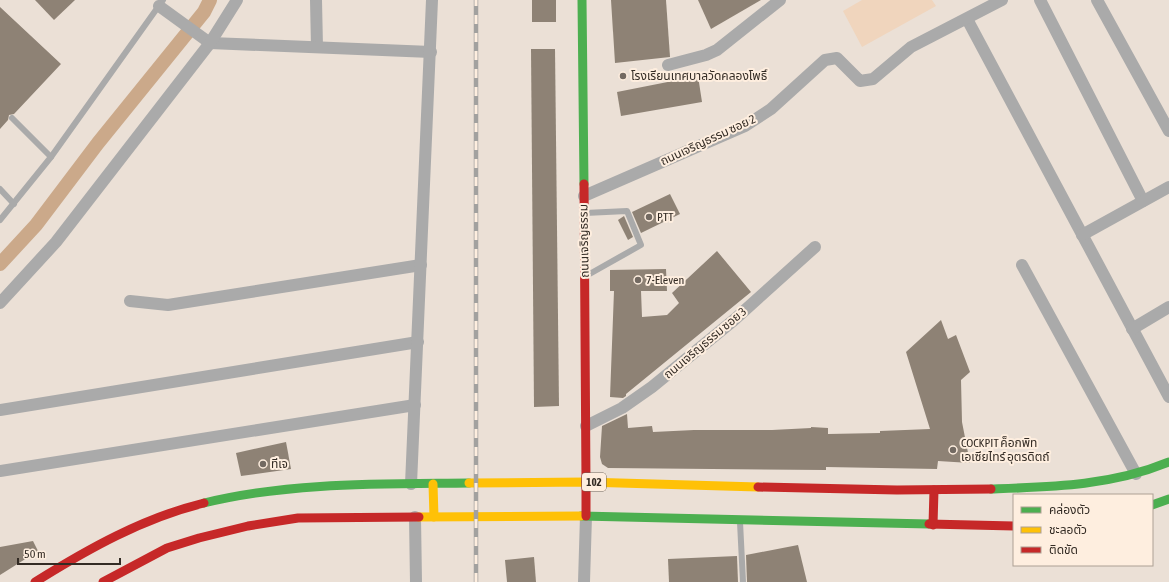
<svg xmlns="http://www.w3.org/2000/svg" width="1169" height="582" font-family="'Asap Condensed','Noto Sans Thai',sans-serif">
<rect width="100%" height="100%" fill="#ebe0d6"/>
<polygon fill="#f0d5bd" points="862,0 932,0 936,6 862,47 843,11"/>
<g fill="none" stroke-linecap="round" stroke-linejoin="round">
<polyline stroke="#cba98a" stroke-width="14" points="0,264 36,225 98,143 204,12 210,0"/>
</g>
<g fill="#8e8275">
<polygon points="35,0 75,0 54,20"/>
<rect x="532" y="0" width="24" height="22"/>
<polygon points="611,0 666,0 670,57 615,63"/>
<polygon points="698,0 761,0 711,29"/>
<polygon points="0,7 61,64 14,114 9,115 8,120 0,129"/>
<polygon points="531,49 555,49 559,406 534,407"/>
<polygon points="698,76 702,102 621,116 617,92"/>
<polygon points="670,194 680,214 641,233 632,212"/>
<polygon points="624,216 633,237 628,240 618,220"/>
<polygon points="717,251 751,292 626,394 626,396 623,398 610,397 614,291 610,291 610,270 666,269 667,291 641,291 642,317 667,315 679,303 672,293"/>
<polygon points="941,320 948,339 956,335 970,372 961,380 962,422 970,463 938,461 937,469 826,467 826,470 608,468 602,464 600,457 602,426 627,414 628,428 652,426 653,432 694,430 772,430 811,428 811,427 828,428 828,434 880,433 880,431 930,429 906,352"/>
<polygon points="286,442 291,469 241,476 236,453"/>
<polygon points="33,541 38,551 0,575 0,547"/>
<polygon points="798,545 807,582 747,582 746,555"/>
<polygon points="737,556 738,582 669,582 668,559"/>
<polygon points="534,557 536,582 507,582 505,560"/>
</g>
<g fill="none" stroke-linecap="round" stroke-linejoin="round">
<g stroke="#aaa" stroke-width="6">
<polyline points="12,118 51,157"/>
<polyline points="0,189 14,204"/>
<polyline points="585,213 627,211 641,245 586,276"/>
<polyline points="0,220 51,157 163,0"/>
<polyline points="740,522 743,582"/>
</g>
<g stroke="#aaa" stroke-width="12">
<polyline points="316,0 317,47"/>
<polyline points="1040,0 1143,201"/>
<polyline points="1097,0 1169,131"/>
<polyline points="159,6 210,43 431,52"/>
<polyline points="967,19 1169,397"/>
<polyline points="668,65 706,55 717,50 780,0"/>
<polyline points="584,196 745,126 771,109 825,60 837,58 860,81 873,79 911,47 1002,0"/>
<polyline points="1082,235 1169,187"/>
<polyline points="1022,265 1136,474"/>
<polyline points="130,301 168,305 421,265"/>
<polyline points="0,303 56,242 210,43 237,0"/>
<polyline points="1132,329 1169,307"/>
<polyline points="0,410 418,342"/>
<polyline points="586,426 622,408 652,387 734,320 815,247"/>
<polyline points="0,471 415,405"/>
<polyline points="411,484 432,0"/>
<polyline points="415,517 416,582"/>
<polyline points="584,582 586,516"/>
</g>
<g stroke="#4caf50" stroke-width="9">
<polyline points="582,0 584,184"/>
<path d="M991,489C1052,487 1111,486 1169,462"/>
<path d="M204,503C290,482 381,484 469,483"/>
<polyline points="1152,505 1169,499"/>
<polyline points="581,516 929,524"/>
</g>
<g stroke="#ffc107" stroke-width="9">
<polyline points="469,483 585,482 758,487"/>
<polyline points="433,484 434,517"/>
<polyline points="419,517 581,516"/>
</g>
<g stroke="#c62828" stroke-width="9">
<polyline points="584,184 586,482"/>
<polyline points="586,482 586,516"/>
<polyline points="758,487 897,490 991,489"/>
<polyline points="929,524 1014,526"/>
<polyline points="933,525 934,490"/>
<path d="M35,582C88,549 143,518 204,503"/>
<polyline points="103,582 167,548 199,538 248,526 298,518 419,517"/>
</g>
<defs>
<polyline id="rail" points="476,582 476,0"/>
</defs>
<use href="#rail" stroke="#a2a19f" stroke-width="4.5"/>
<use href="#rail" stroke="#feeedf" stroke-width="3" stroke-dasharray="9" stroke-linecap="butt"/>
</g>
<g fill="#736a62" stroke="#feeedf" stroke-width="1.5">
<circle cx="623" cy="76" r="4"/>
<circle cx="649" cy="217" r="4"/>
<circle cx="638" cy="280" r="4"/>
<circle cx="953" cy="450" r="4"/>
<circle cx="263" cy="464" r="4"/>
</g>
<g text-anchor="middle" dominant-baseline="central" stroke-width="4" stroke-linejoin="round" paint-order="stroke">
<rect fill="#feeedf" stroke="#70665c" stroke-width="1" x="582" y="473" width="24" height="18" rx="3"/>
<g font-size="11" font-weight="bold" fill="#332b24">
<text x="594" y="482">102</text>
</g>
<g font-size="12" fill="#332b24" stroke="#feeedf" text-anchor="start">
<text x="631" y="76">โรงเรียนเทศบาลวัดคลองโพธิ์</text>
<text x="657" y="217">PTT</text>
<text x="646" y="280">7-Eleven</text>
<text x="961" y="443">COCKPIT ค็อกพิท<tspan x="961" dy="14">เอเซียไทร์ อุตรดิตถ์</tspan></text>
<text x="271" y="464">ทีเจ</text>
</g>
<g font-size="12" fill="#332b24" stroke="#feeedf">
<text transform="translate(708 140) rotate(-25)">ถนนเจริญธรรม ซอย 2</text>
<text transform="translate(584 241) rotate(-91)">ถนนเจริญธรรม</text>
<text transform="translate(705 343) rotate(-40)">ถนนเจริญธรรม ซอย 3</text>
</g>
</g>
<rect x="1013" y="494" width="140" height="72" fill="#feeedf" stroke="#ada094"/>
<rect x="1021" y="507" width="20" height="6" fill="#4caf50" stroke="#ada094"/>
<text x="1049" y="514" font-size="12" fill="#332b24">คล่องตัว</text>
<rect x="1021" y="527" width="20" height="6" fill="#ffc107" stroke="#ada094"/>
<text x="1049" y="534" font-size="12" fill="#332b24">ชะลอตัว</text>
<rect x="1021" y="547" width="20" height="6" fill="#c62828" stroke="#ada094"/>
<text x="1049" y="554" font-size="12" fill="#332b24">ติดขัด</text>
<path d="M18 558v6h102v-6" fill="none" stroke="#332b24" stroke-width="2"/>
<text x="24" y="558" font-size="12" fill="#332b24" stroke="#feeedf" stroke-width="3" paint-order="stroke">50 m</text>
</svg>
